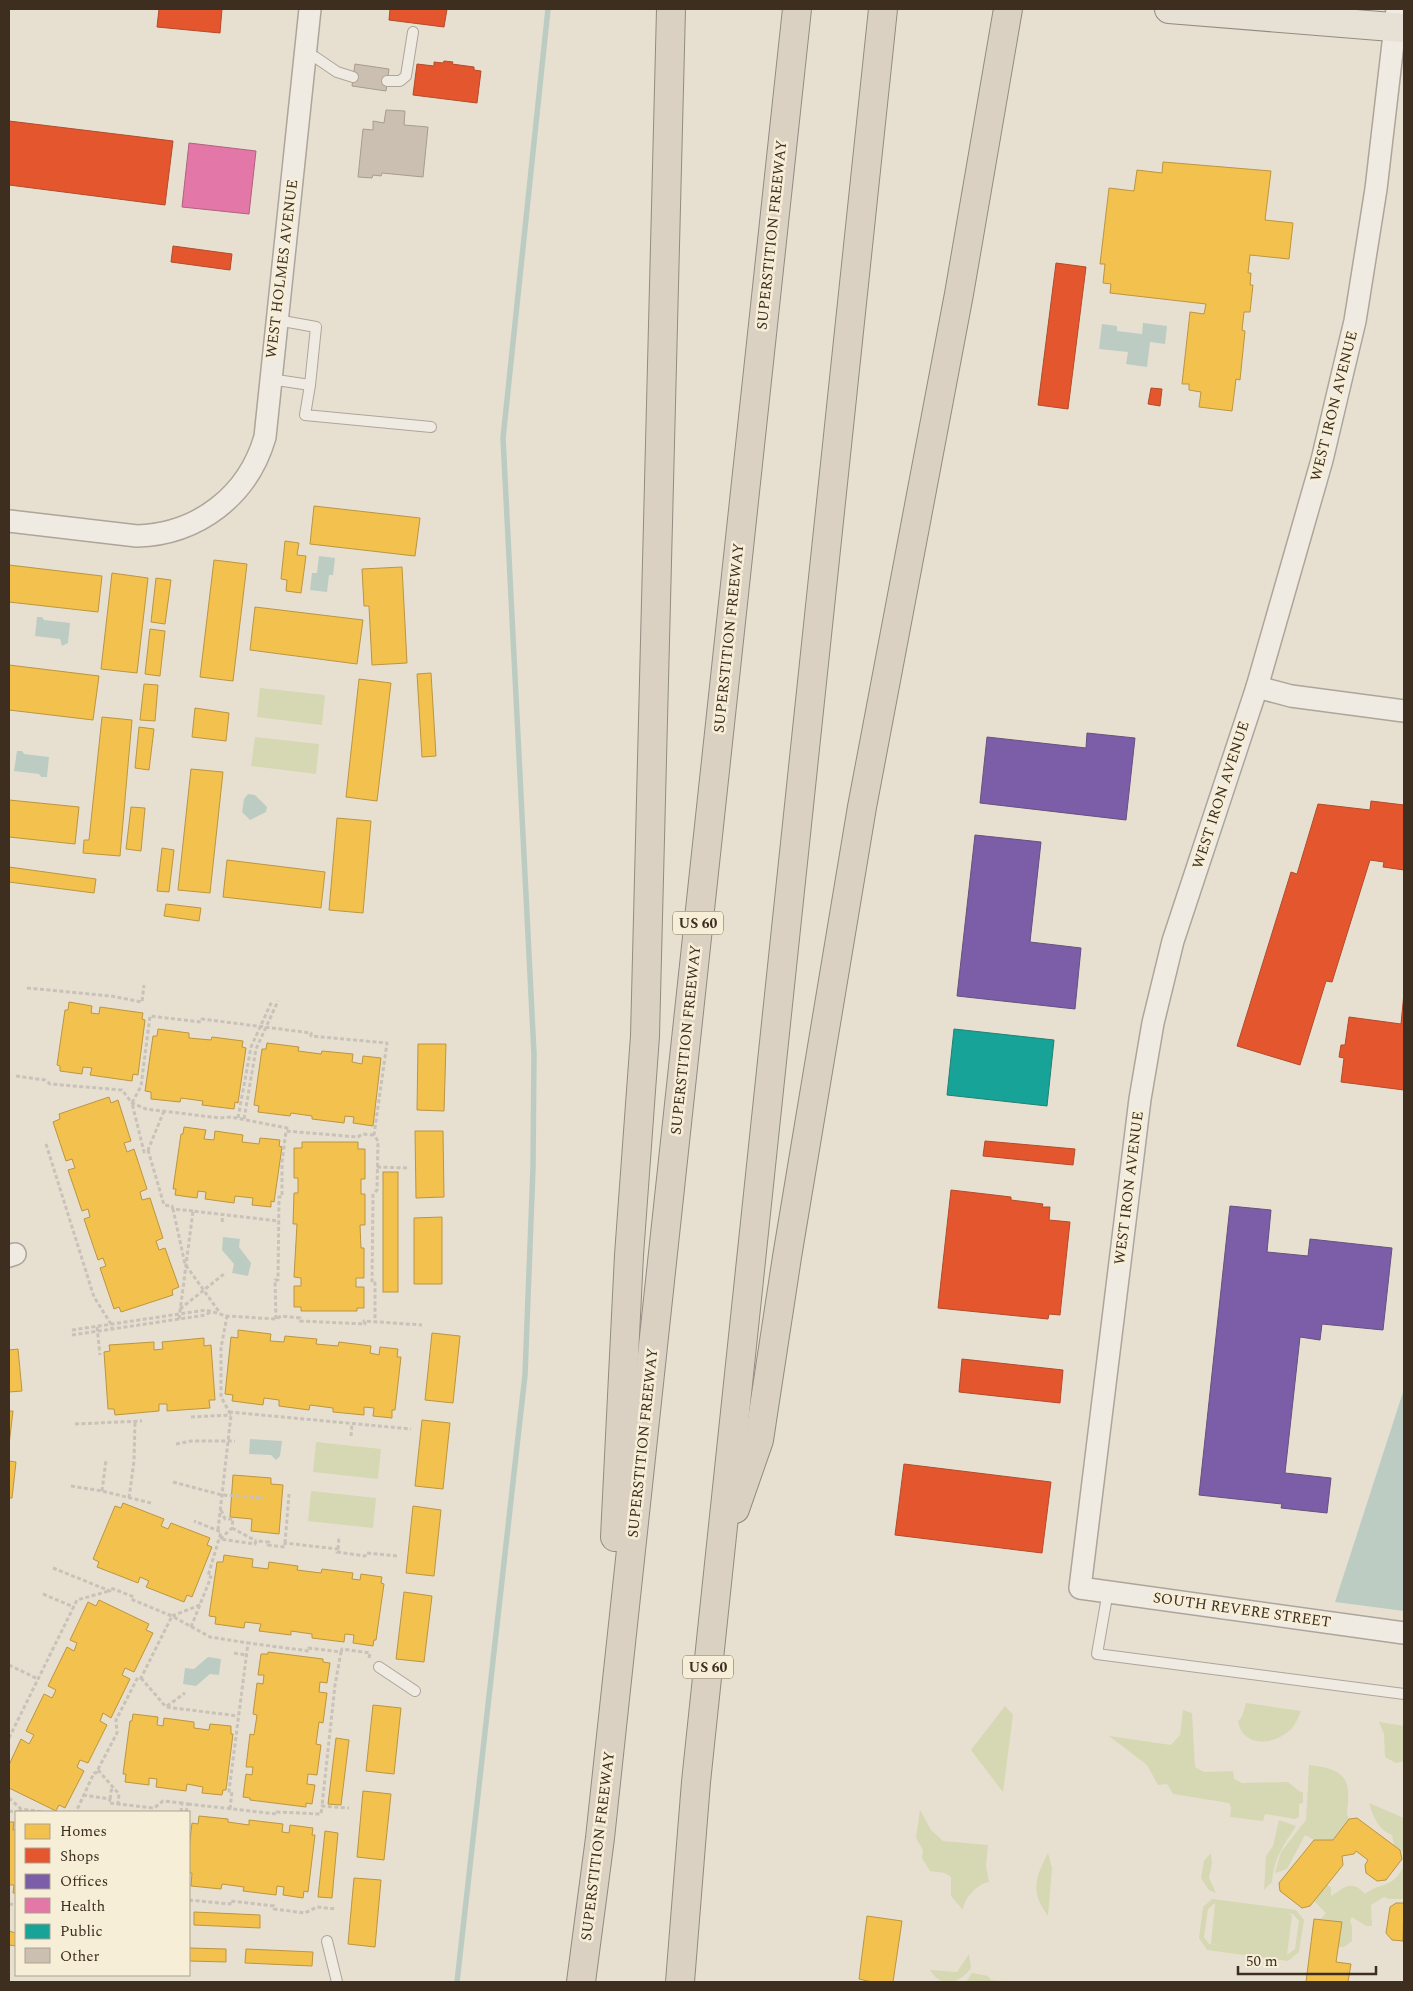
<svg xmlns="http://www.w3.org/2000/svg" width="1413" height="1991" font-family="Spectral,serif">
<rect width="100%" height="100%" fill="#e7e0d1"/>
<g fill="#d6d7b3" fill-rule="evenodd">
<polygon points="260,688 325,695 322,725 257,717"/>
<polygon points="255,737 319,744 316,774 251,766"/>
<polygon points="316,1442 381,1449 378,1479 313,1472"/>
<polygon points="311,1491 376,1498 373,1528 308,1521"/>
<path d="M1246,1703L1301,1711C1299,1716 1296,1723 1292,1728C1276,1746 1242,1748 1238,1721L1242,1717Z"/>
<polygon points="1005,1706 1013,1715 1003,1792 971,1750"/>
<polygon points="1183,1710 1192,1713 1195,1767 1204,1772 1233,1771 1234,1779 1242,1783 1288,1782 1299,1791 1303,1792 1303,1803 1299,1804 1299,1817 1295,1819 1265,1814 1263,1821 1230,1817 1231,1807 1229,1803 1173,1794 1167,1784 1158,1785 1147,1765 1109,1736 1171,1745 1180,1735"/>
<polygon points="1379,1722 1404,1726 1404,1761 1396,1763 1385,1757 1384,1734"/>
<path d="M1309,1765C1332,1768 1351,1771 1348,1801C1348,1809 1345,1812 1349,1819L1333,1840H1314L1305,1835L1287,1869L1275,1873L1281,1852L1306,1820Z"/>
<path d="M1369,1803L1404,1818V1853L1394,1845L1392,1835C1377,1828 1374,1818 1369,1803Z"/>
<path d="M920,1810L931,1830L943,1841L988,1845L986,1866L989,1882C977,1884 964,1898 963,1910L951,1896V1877L945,1873L930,1871L922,1858L923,1850L916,1838Z"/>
<path d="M1279,1820L1296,1826C1284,1844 1273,1860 1272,1882L1264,1890L1266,1856L1273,1846Z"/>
<path d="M1048,1853L1052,1868L1048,1916C1030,1892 1035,1878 1048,1853Z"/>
<polygon points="1211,1853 1212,1863 1209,1878 1216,1893 1209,1890 1201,1878 1204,1861"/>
<path d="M1404,1865V1899H1389L1384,1897L1371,1905L1372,1926H1366L1352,1917L1350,1921L1352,1927V1941L1344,1947H1338L1342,1922L1321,1919L1326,1913L1314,1901L1327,1885L1331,1887V1896C1345,1887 1352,1879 1365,1894C1380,1882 1394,1889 1404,1865Z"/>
<path d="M1212,1899L1296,1910L1304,1920L1299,1952L1288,1961L1207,1950L1199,1938L1203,1907ZM1215,1903L1211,1944L1253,1950L1209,1944L1204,1937L1208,1909ZM1286,1913L1293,1914L1299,1921L1295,1949L1287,1955L1292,1915Z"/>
<path d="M969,1954L971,1968C960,1983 942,1990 930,1970L957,1972Z"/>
<polygon points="972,1973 988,1976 991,1980 1017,1982 966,1982"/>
</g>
<g fill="#bcccc2">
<polygon points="1143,323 1167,326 1165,344 1150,342 1147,367 1126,364 1128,352 1099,349 1102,324 1117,326 1117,331 1142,334"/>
<polygon points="319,556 335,558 333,575 329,575 327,592 310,590 312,573 317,573"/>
<polygon points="37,617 42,617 44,620 70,623 68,643 62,646 60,639 35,636"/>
<polygon points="17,751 22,751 24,754 49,757 47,777 41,777 39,774 14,771"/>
<polygon points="248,794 255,795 267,807 266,812 250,820 242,812 244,799"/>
<polygon points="223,1237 240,1239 239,1247 251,1263 248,1276 232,1273 234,1264 222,1250"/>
<polygon points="1404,1389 1404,1611 1335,1602"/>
<polygon points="250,1439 282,1441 280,1456 276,1460 271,1455 249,1454"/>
<polygon points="208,1657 221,1659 219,1675 210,1674 196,1686 183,1684 185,1668 194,1669"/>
</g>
<g fill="#f2c14e" stroke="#bc9540">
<polygon points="1163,162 1271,171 1265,220 1293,223 1289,259 1250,255 1248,273 1251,273 1250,285 1253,285 1250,312 1244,312 1242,330 1245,331 1240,380 1236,379 1232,411 1199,407 1201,392 1189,390 1189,384 1182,384 1190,312 1204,314 1206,304 1110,293 1111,284 1103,283 1105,264 1100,264 1109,188 1134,191 1137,170 1162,173"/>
<polygon points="314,506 420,518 415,556 310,544"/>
<polygon points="285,541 299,543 297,555 306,556 301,593 286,591 287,580 281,579"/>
<polygon points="214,560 247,564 233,681 200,677"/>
<polygon points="9,565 102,576 98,612 9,602"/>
<polygon points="402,567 407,663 372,665 369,606 364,606 362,569"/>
<polygon points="112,573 148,578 137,673 101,669"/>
<polygon points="156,578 171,580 165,624 151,622"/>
<polygon points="255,607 363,620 357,664 250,650"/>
<polygon points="150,629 165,631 160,676 145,674"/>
<polygon points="9,665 99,676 93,720 9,710"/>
<polygon points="431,673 436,756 422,757 417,674"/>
<polygon points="359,679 391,683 377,801 346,797"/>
<polygon points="144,684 158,685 155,721 140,720"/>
<polygon points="195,708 229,713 226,741 192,737"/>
<polygon points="102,717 132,720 120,856 83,853 84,840 89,840"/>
<polygon points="139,727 154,729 149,770 135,768"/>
<polygon points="191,769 223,772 210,893 178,890"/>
<polygon points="9,800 79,807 75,844 9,837"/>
<polygon points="131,807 145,808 141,851 126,849"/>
<polygon points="337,818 371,821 363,913 329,910"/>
<polygon points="162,848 174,850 169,892 157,891"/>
<polygon points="227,860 325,872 321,908 223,897"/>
<polygon points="9,867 96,879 94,893 9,882"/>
<polygon points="166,904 201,908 199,921 164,916"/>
<polygon points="69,1002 92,1006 91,1013 99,1014 100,1007 143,1013 142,1019 145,1020 138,1075 133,1074 132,1081 90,1075 92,1068 83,1067 82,1074 60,1071 60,1066 57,1065 65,1010 68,1010"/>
<polygon points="158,1029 189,1033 189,1038 211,1040 212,1037 243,1041 242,1047 246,1048 238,1103 235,1102 234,1109 202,1105 203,1101 181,1098 180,1102 151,1099 151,1092 145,1091 153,1036 157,1036"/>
<polygon points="267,1043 299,1047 298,1051 321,1054 322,1051 353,1054 352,1062 362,1064 363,1056 381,1058 373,1126 353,1123 354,1117 345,1116 344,1123 312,1119 312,1116 291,1113 290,1116 258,1112 259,1106 254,1105 262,1049 266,1049"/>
<polygon points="418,1044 446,1044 444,1111 417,1110"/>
<polygon points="109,1097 111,1103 118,1100 131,1141 124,1143 127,1152 134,1149 147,1189 140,1192 142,1200 150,1198 163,1238 156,1241 159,1250 165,1248 179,1287 172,1290 173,1295 121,1312 119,1307 114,1309 100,1268 106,1266 103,1258 98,1260 84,1219 90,1217 88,1209 82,1211 68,1170 75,1168 72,1159 66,1161 53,1122 60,1119 59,1114"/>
<polygon points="184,1127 206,1130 204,1139 214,1140 215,1131 243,1135 242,1142 259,1144 260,1138 280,1140 279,1146 282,1147 274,1202 271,1201 271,1207 252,1205 253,1198 235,1196 234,1203 205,1199 206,1192 198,1191 197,1198 175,1195 176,1189 173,1189 181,1134 183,1134"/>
<polygon points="415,1131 443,1131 444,1197 416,1198"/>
<polygon points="302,1142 358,1142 358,1149 365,1149 365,1179 361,1179 361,1194 365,1194 365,1225 360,1225 361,1248 364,1248 364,1278 356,1278 356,1287 364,1287 364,1308 357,1308 357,1311 301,1311 301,1307 294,1307 294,1286 301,1286 301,1278 294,1277 297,1224 293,1224 294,1193 298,1193 298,1178 294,1178 294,1148 302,1148"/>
<rect x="383" y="1172" width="15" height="120"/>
<polygon points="442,1217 442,1284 414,1284 414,1218"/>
<polygon points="238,1330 271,1334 270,1341 284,1342 285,1336 317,1339 316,1344 338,1346 339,1342 371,1346 370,1353 379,1355 380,1347 398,1349 397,1357 401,1357 395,1410 392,1410 392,1418 373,1416 374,1408 364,1407 364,1415 333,1412 333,1408 310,1405 309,1410 279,1406 279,1400 264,1398 263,1405 232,1401 233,1395 225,1394 231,1337 238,1338"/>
<polygon points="432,1333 460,1336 453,1403 425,1400"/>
<polygon points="204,1338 204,1346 211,1345 215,1400 209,1400 210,1408 167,1411 167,1404 159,1404 159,1411 115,1415 114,1409 108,1409 104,1352 110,1351 109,1345 154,1342 154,1350 163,1349 162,1342"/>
<polygon points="18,1349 22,1391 9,1392 9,1350"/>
<polygon points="9,1411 13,1411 9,1445"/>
<polygon points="422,1420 450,1423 443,1489 415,1486"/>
<polygon points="9,1461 16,1462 12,1498 9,1498"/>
<polygon points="233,1475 271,1478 271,1484 283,1485 279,1534 251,1531 252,1519 230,1517"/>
<polygon points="123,1503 164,1519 161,1526 168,1529 171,1523 210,1538 207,1545 212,1547 192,1597 187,1595 184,1602 146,1587 149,1581 140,1577 138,1583 97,1567 99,1562 93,1559 115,1506 121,1508"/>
<polygon points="413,1506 441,1510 434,1576 406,1573"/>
<polygon points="224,1555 253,1559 252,1567 268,1569 269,1562 298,1566 297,1570 321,1573 322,1569 353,1573 352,1579 360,1580 361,1574 382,1577 381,1583 384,1584 376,1640 374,1640 373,1646 353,1643 354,1635 345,1634 344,1642 312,1638 312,1634 291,1631 291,1635 259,1631 261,1624 245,1622 244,1628 215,1624 216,1617 209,1616 217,1562 223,1562"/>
<polygon points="404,1592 432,1596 424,1662 396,1659"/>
<polygon points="99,1600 149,1624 146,1630 153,1633 134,1672 125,1668 122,1675 130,1679 111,1718 103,1713 100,1721 107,1725 88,1763 80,1760 77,1767 84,1771 65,1808 59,1805 56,1811 9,1788 9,1765 21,1739 29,1744 34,1735 26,1731 44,1694 52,1698 56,1690 48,1686 67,1647 74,1651 77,1643 70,1640 88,1602 96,1606"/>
<polygon points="268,1652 323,1659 323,1662 330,1663 327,1683 320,1682 319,1692 327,1693 323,1723 319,1722 316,1744 321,1745 317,1775 308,1774 307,1784 315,1785 312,1804 306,1803 306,1807 250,1800 250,1798 243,1797 246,1774 252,1775 253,1767 246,1767 250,1734 254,1735 257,1715 253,1714 257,1683 263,1684 264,1675 258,1675 261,1654 268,1654"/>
<polygon points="373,1705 401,1708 394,1774 366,1771"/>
<polygon points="133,1714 158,1717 157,1725 163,1726 164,1718 194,1722 194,1728 209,1730 210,1724 231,1726 231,1734 233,1734 226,1790 223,1790 222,1795 202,1793 203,1787 187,1784 186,1791 156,1787 157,1779 149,1778 149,1785 125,1782 126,1774 123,1774 130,1721 132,1721"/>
<polygon points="336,1738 349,1740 341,1805 328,1804"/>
<polygon points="363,1791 391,1794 384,1860 357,1857"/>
<polygon points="199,1816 228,1819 228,1822 249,1825 249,1820 283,1824 282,1832 289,1833 290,1825 313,1828 312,1835 315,1835 308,1892 304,1891 303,1898 283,1895 284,1887 277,1886 276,1895 243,1891 244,1887 222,1884 221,1889 191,1886 192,1873 189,1873 189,1849 192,1823 198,1824"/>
<polygon points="1357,1818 1400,1850 1402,1859 1386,1880 1377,1881 1366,1873 1365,1865 1368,1860 1356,1851 1354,1854 1342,1856 1343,1865 1310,1906 1302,1908 1280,1891 1279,1883 1314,1840 1333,1840 1349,1819"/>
<polygon points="9,1822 14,1822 13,1830 16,1830 16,1893 13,1893 14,1885 9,1885"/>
<polygon points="325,1831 338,1833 332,1898 318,1897"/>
<polygon points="354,1878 381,1880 375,1947 348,1944"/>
<polygon points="1396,1903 1404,1903 1403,1941 1392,1940 1386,1933 1390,1907"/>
<polygon points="194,1912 260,1915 260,1928 194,1925"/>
<polygon points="867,1916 902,1921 893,1982 872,1982 859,1979"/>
<polygon points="1314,1919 1342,1922 1336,1962 1351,1964 1348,1982 1306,1982"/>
<polygon points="9,1931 16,1933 16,1946 9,1945"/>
<polygon points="189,1948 226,1949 226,1962 189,1961"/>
<polygon points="246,1949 313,1952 312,1966 245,1963"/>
</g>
<g fill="#e4572e" stroke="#b24b2a">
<polygon points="159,9 222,9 220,33 157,27"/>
<polygon points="390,9 447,9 444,27 389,20"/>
<polygon points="444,61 453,62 452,64 474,67 474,70 481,71 477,103 413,95 417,64 434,66 434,62 443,63"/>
<polygon points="9,121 173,141 165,205 9,185"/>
<polygon points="173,246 232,254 230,270 171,262"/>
<polygon points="1056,263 1086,267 1068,409 1038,405"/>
<polygon points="1151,388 1162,389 1160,406 1148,404"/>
<polygon points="1371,801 1404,805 1404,870 1383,867 1384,862 1370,860 1332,982 1326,981 1300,1065 1237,1046 1291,872 1297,874 1318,804 1370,810"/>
<polygon points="1404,993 1404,1090 1341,1082 1344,1058 1339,1057 1341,1045 1345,1045 1349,1017 1401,1024"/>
<polygon points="985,1141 1075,1149 1073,1165 983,1156"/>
<polygon points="951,1190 1011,1197 1011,1200 1043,1204 1042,1207 1050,1207 1049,1220 1070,1222 1060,1315 1049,1314 1048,1319 938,1308"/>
<polygon points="962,1359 1063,1370 1060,1403 959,1392"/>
<polygon points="904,1464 1051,1482 1042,1553 895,1535"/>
</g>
<g fill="#7b5ea7" stroke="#68507e">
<polygon points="1087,733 1135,738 1126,820 980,803 987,737 1086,748"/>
<polygon points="975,835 1041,842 1030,942 1081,948 1075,1009 957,996"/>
<polygon points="1230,1206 1271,1210 1267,1252 1308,1256 1310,1239 1392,1248 1383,1330 1322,1324 1320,1340 1300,1337 1285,1473 1331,1478 1327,1513 1281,1508 1282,1504 1199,1495"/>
</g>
<polygon fill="#e377a8" stroke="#b1617f" points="189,143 256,151 249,214 182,207"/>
<polygon fill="#17a398" stroke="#228074" points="954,1029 1054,1040 1047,1106 947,1095"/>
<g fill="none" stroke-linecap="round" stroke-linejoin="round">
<polyline stroke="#bcccc2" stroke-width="5.5" points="457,1982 525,1375 533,1168 534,1054 503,438 548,9"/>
</g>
<g fill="#cbbfb2" stroke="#a89c90">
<polygon points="355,64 389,69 386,91 352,86"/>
<polygon points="386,110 405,111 404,125 428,127 423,177 382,173 381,176 373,175 372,178 358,177 363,129 373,130 373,121 384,123"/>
</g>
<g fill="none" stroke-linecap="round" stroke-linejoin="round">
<defs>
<g id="lane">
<polyline points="315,57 337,72 353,77"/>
<polyline points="387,81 400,81 406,76 413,32"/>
<polyline points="277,320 316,327 310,385"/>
<polyline points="270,379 310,385 305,415 431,427"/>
<polyline points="1108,1591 1097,1654 1404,1694"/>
<polyline points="379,1667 415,1691"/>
<polyline points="327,1941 337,1982"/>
</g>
<g id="street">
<polyline points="1397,9 1376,189 1355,321 1344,367 1322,460 1257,687 1173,941 1153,1023 1140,1099 1080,1588 1404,1633"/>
<path d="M9,521L137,536C198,534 248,496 265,437L310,9"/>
<polyline points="1257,687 1291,696 1404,711"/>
<polyline points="9,1256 15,1254"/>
</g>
<polyline id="primary" points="1169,9 1404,28"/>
<g id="highway">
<polyline points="735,1509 759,1440 787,1257 862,807 959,294 1008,9"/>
<polyline points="615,1537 629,1255 645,1036 671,9"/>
<polyline points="581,1982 600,1838 797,9"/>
<polyline points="680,1982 696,1782 883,9"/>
</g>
</defs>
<use href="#lane" stroke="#ada599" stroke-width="12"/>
<use href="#street" stroke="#ada599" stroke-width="24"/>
<use href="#primary" stroke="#928b80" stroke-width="30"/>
<use href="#highway" stroke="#928b80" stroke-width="30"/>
<g stroke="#c8c2b9" stroke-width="3" stroke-dasharray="4 2.5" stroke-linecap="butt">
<polyline points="27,988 111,996 142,1002 144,985"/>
<polyline points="16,1076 45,1080 50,1084 122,1090 132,1103 146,1109 220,1118 231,1117 287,1128 286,1131 358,1137 362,1134 374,1135"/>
<polyline points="164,1111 148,1150 144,1152 132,1103 141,1086 150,1016 201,1022 202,1019 311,1033 311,1036 387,1043 374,1135 378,1141 377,1190 373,1195 372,1283 375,1283 375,1321"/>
<polyline points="238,1118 251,1047 272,1001"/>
<polyline points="244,1119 256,1049 278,1001"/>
<polyline points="46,1144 94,1297 111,1324 112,1329"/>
<polyline points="148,1150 164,1205 172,1206 173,1209"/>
<polyline points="377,1167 407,1168"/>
<polyline points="193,1211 173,1209 185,1264 220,1313"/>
<polyline points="222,1222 223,1215"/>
<polyline points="180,1309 224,1274"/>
<polyline points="179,1319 193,1211 279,1221"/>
<polyline points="276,1319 275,1280 278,1280 279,1197 282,1197 282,1162 286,1131"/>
<polyline points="97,1327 100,1355"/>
<polyline points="72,1330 206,1310 227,1316 276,1319 281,1316 300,1318 300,1321 365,1324 364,1321 422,1325"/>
<polyline points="72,1335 206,1315 210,1312"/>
<polyline points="229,1412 411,1429"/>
<polyline points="191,1417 231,1415"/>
<polyline points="75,1424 142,1421"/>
<polyline points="351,1436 352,1423"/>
<polyline points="176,1444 191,1441 235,1441"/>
<polyline points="173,1482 222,1495 263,1498"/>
<polyline points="71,1486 102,1491 151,1503"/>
<polyline points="102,1491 106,1460"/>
<polyline points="129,1498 134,1461 135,1421"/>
<polyline points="221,1510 225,1519 233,1519 232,1528 220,1539 255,1544 256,1541 269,1542 268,1545 285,1547 285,1543 338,1549 337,1552 365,1556 366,1553 398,1556"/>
<polyline points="232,1528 256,1541"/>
<polyline points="218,1530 231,1415 221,1397 221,1348 227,1316"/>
<polyline points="285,1543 289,1494"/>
<polyline points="338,1549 339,1536"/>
<polyline points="53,1568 110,1591 111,1588 134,1597 133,1600 172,1616 141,1678 138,1677 116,1720 117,1733 96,1773 94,1773 76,1812"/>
<polyline points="43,1594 74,1607"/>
<polyline points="200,1605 172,1616 210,1637 248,1643"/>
<polyline points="191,1627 211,1577 208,1576 221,1532 194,1521"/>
<polyline points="341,1652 342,1649 370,1653 369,1658"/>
<polyline points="234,1653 246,1655"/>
<polyline points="9,1665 38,1679"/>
<polyline points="141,1678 166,1707 238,1716"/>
<polyline points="167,1706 185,1693"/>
<polyline points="9,1738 77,1600 109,1591"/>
<polyline points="98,1770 119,1794 118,1804"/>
<polyline points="83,1795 110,1799 109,1803 154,1808 163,1801 182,1803"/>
<polyline points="9,1798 21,1809"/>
<polyline points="110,1799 112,1786"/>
<polyline points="188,1804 277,1814 277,1812 321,1814 322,1806 349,1808"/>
<polyline points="230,1809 232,1791 229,1791 248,1643 309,1651 309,1648 341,1652 335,1685 322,1806"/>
<polyline points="9,1811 19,1812"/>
<polyline points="20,1812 21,1809 44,1812"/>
<polyline points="181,1812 182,1803 188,1804 186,1812"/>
<polyline points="189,1900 230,1904 230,1901 274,1906 274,1909 305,1913 317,1907 336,1909"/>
<polyline points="9,1904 16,1905"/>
</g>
<use href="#lane" stroke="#efebe3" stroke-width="10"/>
<use href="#street" stroke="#efebe3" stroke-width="21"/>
<use href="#primary" stroke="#e6e1d4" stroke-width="28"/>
<use href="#highway" stroke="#dad1c2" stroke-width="28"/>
</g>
<g text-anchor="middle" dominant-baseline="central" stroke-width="5" stroke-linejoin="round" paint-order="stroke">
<g fill="#f7eed8" stroke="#756857" stroke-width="1">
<rect x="673" y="911.5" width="50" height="23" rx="4"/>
<rect x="683" y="1655.5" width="50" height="23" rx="4"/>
</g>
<g font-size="14" font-weight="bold" fill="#3d2e20">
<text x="698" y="923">US 60</text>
<text x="708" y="1667">US 60</text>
</g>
<g font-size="15" fill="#3d2e20" stroke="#f7eed8">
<text transform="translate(772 235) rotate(-84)">SUPERSTITION FREEWAY</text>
<text transform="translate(282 269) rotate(-83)">WEST HOLMES AVENUE</text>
<text transform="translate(1334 406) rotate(-76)">WEST IRON AVENUE</text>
<text transform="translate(729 638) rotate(-84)">SUPERSTITION FREEWAY</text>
<text transform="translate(1221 795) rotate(-72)">WEST IRON AVENUE</text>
<text transform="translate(686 1040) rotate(-84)">SUPERSTITION FREEWAY</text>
<text transform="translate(1129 1188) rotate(-83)">WEST IRON AVENUE</text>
<text transform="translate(643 1443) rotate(-84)">SUPERSTITION FREEWAY</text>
<text transform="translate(1242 1610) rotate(8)">SOUTH REVERE STREET</text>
<text transform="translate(598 1846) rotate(-83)">SUPERSTITION FREEWAY</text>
</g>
</g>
<rect width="1413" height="1991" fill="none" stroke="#3d2e20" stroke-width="20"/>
<rect x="15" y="1811" width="175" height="165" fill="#f7eed8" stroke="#ada18e"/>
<rect x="25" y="1824" width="25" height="15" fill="#f2c14e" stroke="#ada18e"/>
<text x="60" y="1836" font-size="15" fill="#3d2e20">Homes</text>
<rect x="25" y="1848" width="25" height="15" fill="#e4572e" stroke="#ada18e"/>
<text x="60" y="1861" font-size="15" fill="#3d2e20">Shops</text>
<rect x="25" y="1874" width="25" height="15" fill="#7b5ea7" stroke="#ada18e"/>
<text x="60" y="1886" font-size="15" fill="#3d2e20">Offices</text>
<rect x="25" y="1898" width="25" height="15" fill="#e377a8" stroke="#ada18e"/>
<text x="60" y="1911" font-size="15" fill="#3d2e20">Health</text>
<rect x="25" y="1924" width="25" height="15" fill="#17a398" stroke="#ada18e"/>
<text x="60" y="1936" font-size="15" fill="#3d2e20">Public</text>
<rect x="25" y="1948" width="25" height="15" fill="#cbbfb2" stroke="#ada18e"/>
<text x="60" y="1961" font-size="15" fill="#3d2e20">Other</text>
<path d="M1238 1966v8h138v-8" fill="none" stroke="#3d2e20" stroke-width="2.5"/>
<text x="1246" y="1966" font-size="15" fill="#3d2e20" stroke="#f7eed8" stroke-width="4" paint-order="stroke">50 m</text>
</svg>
